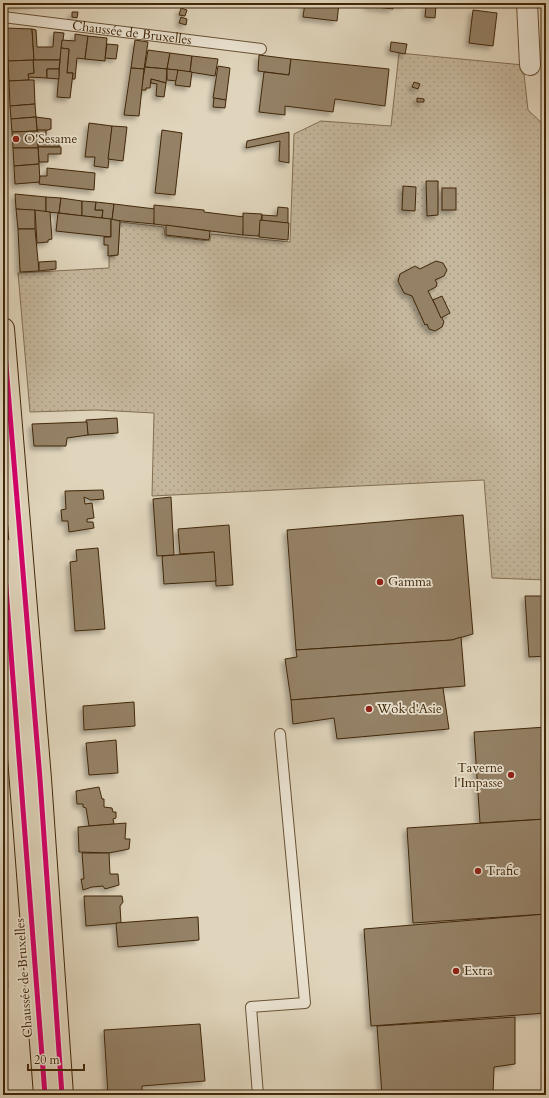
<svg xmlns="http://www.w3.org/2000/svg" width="549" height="1098" font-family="Cardo,serif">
<defs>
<pattern id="forest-firs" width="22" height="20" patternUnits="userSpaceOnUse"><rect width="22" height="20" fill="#c5b79d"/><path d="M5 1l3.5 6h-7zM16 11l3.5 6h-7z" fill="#aa9d86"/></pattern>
<pattern id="park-dots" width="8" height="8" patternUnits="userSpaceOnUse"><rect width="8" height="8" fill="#c5b79d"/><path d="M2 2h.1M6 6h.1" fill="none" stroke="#aa9d86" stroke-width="1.8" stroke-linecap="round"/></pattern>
<filter id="shadow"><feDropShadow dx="-3.5" dy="3.5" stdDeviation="2" flood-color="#0004"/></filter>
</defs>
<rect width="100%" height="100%" fill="#e0d5bc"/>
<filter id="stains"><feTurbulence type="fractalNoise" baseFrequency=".005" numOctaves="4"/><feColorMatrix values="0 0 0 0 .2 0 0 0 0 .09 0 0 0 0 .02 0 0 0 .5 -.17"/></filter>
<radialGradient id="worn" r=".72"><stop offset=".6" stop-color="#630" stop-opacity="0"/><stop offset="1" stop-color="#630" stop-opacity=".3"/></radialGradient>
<polygon fill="url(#forest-firs)" stroke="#836f52" points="3,893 8,988 3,989"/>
<polygon fill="url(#park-dots)" stroke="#836f52" points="399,53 523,65 528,110 546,127 546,580 492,578 484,480 152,496 154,413 97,410 30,412 18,273 109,268 109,257 118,255 120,222 164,227 165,236 210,241 211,234 290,242 294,134 321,121 391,126"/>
<g fill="#948166" stroke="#412708" filter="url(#shadow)">
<polygon points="5,3 34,3 34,4 5,6"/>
<polygon points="305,3 339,3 337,21 303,17"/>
<polygon points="368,3 406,3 406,5 393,4 393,9 367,6"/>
<polygon points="426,5 436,5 435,18 425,17"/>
<polygon points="181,8 187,10 185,16 179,15"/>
<polygon points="473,10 497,13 493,46 469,43"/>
<polygon points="72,12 78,12 77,18 72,17"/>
<polygon points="181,17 187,19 186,25 179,23"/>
<polygon points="6,28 32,29 34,60 8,61"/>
<polygon points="32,29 36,30 37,47 53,47 54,32 64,33 60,60 34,60"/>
<polygon points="75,34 88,36 85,59 77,58 75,79 72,79 73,73 67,73 69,49 61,48 62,40 75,41"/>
<polygon points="88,36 107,38 105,61 85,59"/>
<polygon points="135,40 148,42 144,69 131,68"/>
<polygon points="391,42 407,44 405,54 390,51"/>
<polygon points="107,44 118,45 116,59 105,58"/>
<polygon points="61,48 69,49 67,73 73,73 70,98 57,97"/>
<polygon points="148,50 170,53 167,69 145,67"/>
<polygon points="170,53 192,56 190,72 167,69"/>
<polygon points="259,55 291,59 289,75 258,71"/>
<polygon points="192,56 218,59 215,76 190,72"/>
<polygon points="291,59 389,69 385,106 335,99 333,112 285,106 285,115 259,112 264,72 289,75"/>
<polygon points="33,60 60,60 59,69 47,69 47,78 28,77 28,74 34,73"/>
<polygon points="33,60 34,73 28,74 29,80 9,81 8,61"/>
<polygon points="218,66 230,68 226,100 213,98"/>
<polygon points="145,67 167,69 166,83 151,79 150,88 146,88 146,90 141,90"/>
<polygon points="131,68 144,69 139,116 124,115"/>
<polygon points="47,69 59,69 59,79 47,78"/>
<polygon points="167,69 178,70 177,81 167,80"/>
<polygon points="178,70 192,72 190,87 175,85"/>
<polygon points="151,79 166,83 164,97 156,96 157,84 151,83"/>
<polygon points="29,80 34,80 35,104 10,106 9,81"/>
<polygon points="414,82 420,84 418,89 412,87"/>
<polygon points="214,98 226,100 225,108 213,107"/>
<polygon points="417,98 424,99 424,102 417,102"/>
<polygon points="35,104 36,117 11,119 10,106"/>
<polygon points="36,117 51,119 51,129 44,131 37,130"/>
<polygon points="36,117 37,131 12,132 11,119"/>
<polygon points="89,123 112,126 108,168 94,166 95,157 85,157"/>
<polygon points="112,126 127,127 123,161 108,159"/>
<polygon points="37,130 46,130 46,138 60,138 59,147 38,147"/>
<polygon points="162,130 182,133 175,195 155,193"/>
<polygon points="37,131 38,148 13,148 12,132"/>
<polygon points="289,132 289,163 279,161 280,141 246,148 247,141"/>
<polygon points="38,147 61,147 61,154 48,154 48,162 39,162"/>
<polygon points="13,148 38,148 39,164 14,166"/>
<polygon points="39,164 40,182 15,184 14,166"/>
<polygon points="47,168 95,173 94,190 39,184 40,176 47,176"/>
<polygon points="426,181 438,181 438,215 427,216"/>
<polygon points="403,186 416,187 415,211 402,210"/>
<rect x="442" y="188" width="14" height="22"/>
<polygon points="15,194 46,197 46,212 16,209"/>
<polygon points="46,197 61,198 59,213 46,212"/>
<polygon points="61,198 82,201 82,216 59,213"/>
<polygon points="82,201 96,202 95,210 103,210 102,218 82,216"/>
<polygon points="96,202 114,204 112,220 102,218 103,210 95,210"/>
<polygon points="114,204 155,209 154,224 112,220"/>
<polygon points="154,205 204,210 204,212 244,217 243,235 154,224"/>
<polygon points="278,207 288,208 288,223 262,221 262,215 277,216"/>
<polygon points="16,209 35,210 35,229 18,229"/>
<polygon points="35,210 50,212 52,239 48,240 48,242 37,243"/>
<polygon points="58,213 111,219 111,237 56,231"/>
<polygon points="243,213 262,214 259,236 243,235"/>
<polygon points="111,219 120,221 118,255 108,256 108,245 104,245 104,237 111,237"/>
<polygon points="260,220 289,223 288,240 259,237"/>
<polygon points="166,225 210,231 209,240 166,235"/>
<polygon points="18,229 35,229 39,271 20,272"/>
<polygon points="56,261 56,269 39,271 39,262"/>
<polygon points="436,261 443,263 447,270 444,276 435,280 437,283 436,287 428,291 444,322 442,327 435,331 429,329 427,324 425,325 412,296 404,293 398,281 400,274 415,266 420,269"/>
<polygon points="442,296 450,313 441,318 433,300"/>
<polygon points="117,418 118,433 88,435 86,420"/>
<polygon points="87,422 88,435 67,438 66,446 34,446 32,424"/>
<polygon points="103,490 104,499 91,500 84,497 85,504 92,503 94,518 87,519 87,522 93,522 94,528 69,532 68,521 62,521 61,510 66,509 65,491"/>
<polygon points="171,497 174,555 157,556 153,499"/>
<polygon points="463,515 473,634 452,640 296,650 287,530"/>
<polygon points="229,525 233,585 216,586 214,552 180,554 178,529"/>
<polygon points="98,548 105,629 75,631 70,562 77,561 76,550"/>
<polygon points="214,552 216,581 164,584 162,556"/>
<polygon points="525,596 546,596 546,656 529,657"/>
<polygon points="461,637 465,686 291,700 285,659 297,657 296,650 452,640"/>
<polygon points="443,688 449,729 337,739 334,718 293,724 291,700"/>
<polygon points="134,702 135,726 84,730 83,706"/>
<polygon points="546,727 546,819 480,823 474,732"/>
<polygon points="116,740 118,773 89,775 86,743"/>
<polygon points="99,787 102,799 104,799 104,807 112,808 113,812 116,812 116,818 113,819 114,824 89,826 86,808 83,807 83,804 77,804 76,791"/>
<polygon points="546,819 546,914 413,923 407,828"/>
<polygon points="126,823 125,839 130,839 129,849 109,853 79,852 78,827"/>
<polygon points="82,853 109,853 110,874 118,874 119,885 105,889 103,886 92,887 83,890 81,879 84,879"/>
<polygon points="84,896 122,896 123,902 120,906 121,923 86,926"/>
<polygon points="546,914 546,1013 371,1026 364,929"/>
<polygon points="198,917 199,940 118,947 116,923"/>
<polygon points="515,1017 515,1064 494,1067 493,1095 382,1095 377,1026"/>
<polygon points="200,1024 205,1081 142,1086 142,1095 108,1095 104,1030"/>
</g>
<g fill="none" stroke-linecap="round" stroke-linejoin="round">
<defs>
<g id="lane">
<path id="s1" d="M3,17L261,49"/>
<polyline points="258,1095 251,1007 305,1003 280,734"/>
</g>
<polyline id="street" points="527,3 530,65"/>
<g id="primary">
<polyline points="3,329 40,779 62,1095"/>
<polyline points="3,549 45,1095"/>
</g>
</defs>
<use href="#lane" stroke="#695235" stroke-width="12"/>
<use href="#street" stroke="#695235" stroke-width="22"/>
<use href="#primary" stroke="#412708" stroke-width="24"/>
<use href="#lane" stroke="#ebe4d3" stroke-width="10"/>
<use href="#street" stroke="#ebe4d3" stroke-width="20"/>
<use href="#primary" stroke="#e0d5bc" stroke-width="22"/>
<defs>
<g id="cycleway">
<polyline points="3,329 40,779 62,1095"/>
<polyline points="3,549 45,1095"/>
</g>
</defs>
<use href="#cycleway" stroke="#ebe4d3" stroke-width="8"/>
<use href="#cycleway" stroke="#d6006c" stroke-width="5"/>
</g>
<g fill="#8f2418" stroke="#ebe4d3" stroke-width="1.5">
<circle cx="16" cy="139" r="4"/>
<circle cx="380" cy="582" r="4"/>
<circle cx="369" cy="709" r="4"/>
<circle cx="511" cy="775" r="4"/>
<circle cx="478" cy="871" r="4"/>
<circle cx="456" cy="971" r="4"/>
</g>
<g text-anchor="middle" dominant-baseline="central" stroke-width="3.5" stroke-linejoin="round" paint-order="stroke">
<g font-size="13" fill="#412708" stroke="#ebe4d3">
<text stroke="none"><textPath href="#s1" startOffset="130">Chaussée de Bruxelles</textPath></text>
<text transform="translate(24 978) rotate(-94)">Chaussée de Bruxelles</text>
</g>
<g font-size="13" fill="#412708" stroke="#ebe4d3" text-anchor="start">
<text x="24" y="139">O'Sesame</text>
<text x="388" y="582">Gamma</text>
<text x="377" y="709">Wok d'Asie</text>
<text x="503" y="768" text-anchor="end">Taverne<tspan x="503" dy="15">l'Impasse</tspan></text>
<text x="486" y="871">Trafic</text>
<text x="464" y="971">Extra</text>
</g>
</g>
<rect width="549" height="1098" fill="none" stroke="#e0d5bc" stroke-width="16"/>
<rect x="4" y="4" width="541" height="1090" fill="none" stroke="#412708" stroke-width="2"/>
<rect x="8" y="8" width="533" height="1082" fill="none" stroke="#412708"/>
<path d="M28 1064v6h56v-6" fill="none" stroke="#412708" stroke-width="2"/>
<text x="34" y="1064" font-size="12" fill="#412708" stroke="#ebe4d3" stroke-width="3" paint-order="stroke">20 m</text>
<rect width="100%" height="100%" filter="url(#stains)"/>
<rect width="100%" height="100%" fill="url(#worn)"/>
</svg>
